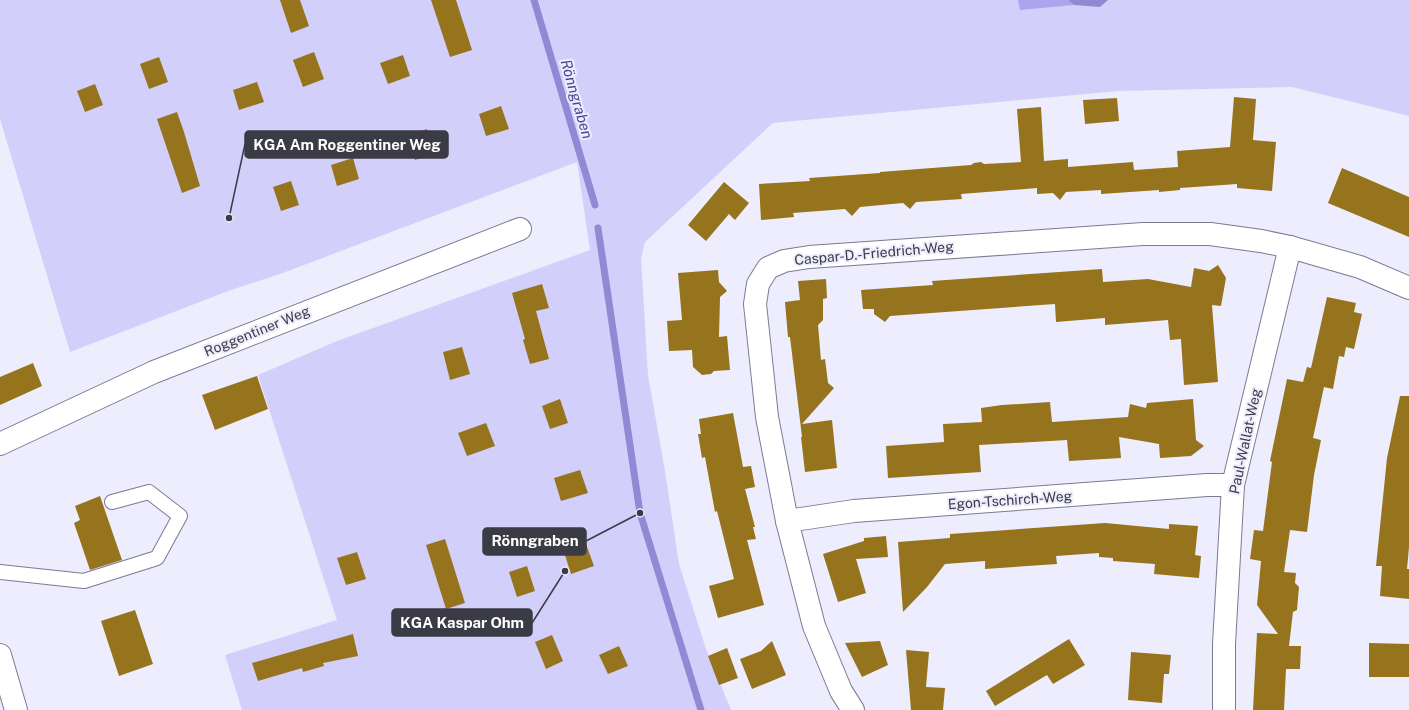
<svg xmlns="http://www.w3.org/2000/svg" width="1409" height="710" font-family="'Public Sans',sans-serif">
<rect width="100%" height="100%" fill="#ededfe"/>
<polygon fill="#d2d0fb" points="0,0 1409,0 1409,116 1292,87 1118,91 773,123 645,242 641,258 648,375 665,471 679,564 706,649 731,710 242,710 225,655 337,620 258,375 337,341 590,250 577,162 280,274 231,290 70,352 0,119"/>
<polygon fill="#aba4ef" points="1018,0 1068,0 1074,5 1020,10"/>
<polygon fill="#9089d3" points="1068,0 1108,0 1100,7 1074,5"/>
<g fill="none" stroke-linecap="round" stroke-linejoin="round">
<g stroke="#9089d3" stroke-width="7">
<polyline points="534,0 595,205"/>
<polyline points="598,228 640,513 701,710"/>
</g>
</g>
<g fill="#96731d">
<polygon points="280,0 300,0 309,26 291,33"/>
<polygon points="431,0 456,0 472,50 450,57"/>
<polygon points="314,52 324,79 303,87 293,60"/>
<polygon points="403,55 410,76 388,84 380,63"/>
<polygon points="159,57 168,82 149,89 140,64"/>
<polygon points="257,82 264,102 239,110 233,90"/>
<polygon points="95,84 103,105 85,112 77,91"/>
<polygon points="1234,97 1256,99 1253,140 1276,142 1272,191 1237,188 1237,184 1180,188 1180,190 1159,192 1159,190 1101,194 1101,190 1066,192 1060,200 1053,193 1037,194 1037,188 961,194 962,199 916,202 910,209 903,203 860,207 852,216 845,209 793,213 794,217 761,220 759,184 810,181 809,178 880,173 880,172 971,165 974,163 981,162 984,164 1021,162 1017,109 1041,107 1044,161 1068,159 1068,167 1133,162 1134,170 1178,167 1177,151 1230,147"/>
<polygon points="1117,98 1119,121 1085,124 1083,100"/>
<polygon points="501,106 509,129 486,136 479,114"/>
<polygon points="177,112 184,132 200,186 182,193 157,119"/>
<polygon points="427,129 436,153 415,160 407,136"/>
<polygon points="353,158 359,179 337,186 331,165"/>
<polygon points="1342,168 1409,197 1409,237 1328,203"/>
<polygon points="291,181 299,205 281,211 273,187"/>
<polygon points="724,182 749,203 735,220 729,214 706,241 688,225"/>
<polygon points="1218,265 1226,278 1221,306 1212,305 1218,382 1184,385 1181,339 1170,340 1168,320 1105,325 1105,318 1056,322 1055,304 890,316 885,322 874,314 874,309 863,309 861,290 933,285 932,281 1102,269 1103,282 1148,279 1191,287 1194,268 1209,271"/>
<polygon points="718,270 719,282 727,291 720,297 719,337 727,336 730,370 714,371 711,374 702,375 693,367 692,350 669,351 667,321 682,320 678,273"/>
<polygon points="826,279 827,298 823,299 823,320 818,325 821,360 825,359 828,383 834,388 802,424 832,420 837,468 805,472 801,437 802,437 790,337 788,337 785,302 800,300 798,281"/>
<polygon points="542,284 549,308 536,311 549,359 530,364 523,340 525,339 512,293"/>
<polygon points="1327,297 1356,303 1354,312 1362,314 1354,349 1346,347 1344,357 1339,356 1333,389 1324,387 1313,438 1321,440 1314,475 1307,532 1290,530 1284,572 1296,573 1295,583 1299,587 1297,610 1293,612 1289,646 1301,646 1300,669 1286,669 1284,710 1253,710 1257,633 1278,634 1257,605 1261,561 1250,559 1254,530 1263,531 1272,462 1270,461 1287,379 1303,382 1307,367 1311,368"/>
<polygon points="462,347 470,374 450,380 443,352"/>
<polygon points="33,363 42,386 0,405 0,377"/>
<polygon points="257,376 268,409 215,430 202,395"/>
<polygon points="1400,396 1409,396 1409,547 1407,569 1409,569 1409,599 1380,596 1382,566 1376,566 1387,458"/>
<polygon points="560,399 568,423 550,429 542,406"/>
<polygon points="1193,399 1196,440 1204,446 1191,456 1160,458 1159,444 1119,437 1121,458 1069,461 1067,440 979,445 981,472 888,478 886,446 944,442 943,424 982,422 981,408 1002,405 1050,402 1052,422 1128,417 1130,404 1146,408 1147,403"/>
<polygon points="733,413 743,467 751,466 755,487 745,489 755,527 753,527 756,539 747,540 764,605 718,618 709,586 734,579 717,511 715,512 705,457 702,458 698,434 701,434 699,419"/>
<polygon points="486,423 495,446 467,456 458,433"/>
<polygon points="580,470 588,493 561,501 554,478"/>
<polygon points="100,496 122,560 90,570 74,523 80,520 75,506"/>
<polygon points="1105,523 1169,529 1169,524 1198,526 1195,555 1201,556 1199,578 1154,574 1155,564 1113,561 1113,558 1099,557 1099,553 1056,556 1057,564 985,569 985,561 945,564 927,587 903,612 898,542 950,538 950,534"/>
<polygon points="886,536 888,557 856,559 866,593 838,602 823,554 864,541 864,538"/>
<polygon points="445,539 465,603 446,609 426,545"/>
<polygon points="586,544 594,566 571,574 564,552"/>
<polygon points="357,552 366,579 346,585 337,558"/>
<polygon points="527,566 535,591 517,597 509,572"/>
<polygon points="135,610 153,664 119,676 101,621"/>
<polygon points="353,634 358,656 323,663 324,666 303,672 302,668 258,681 252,663"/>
<polygon points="552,635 563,661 546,669 535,642"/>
<polygon points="1069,639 1085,665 1053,684 1047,675 995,706 986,691"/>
<polygon points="772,641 786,675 752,689 740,659 761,651"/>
<polygon points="880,641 888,665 862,677 845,643"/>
<polygon points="1369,643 1409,644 1409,677 1369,677"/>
<polygon points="619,646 628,666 608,674 599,655"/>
<polygon points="727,648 738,678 719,685 708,656"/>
<polygon points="906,650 929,652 926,687 945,688 943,710 911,710"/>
<polygon points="1131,652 1171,655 1169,674 1164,674 1162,703 1128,700"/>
</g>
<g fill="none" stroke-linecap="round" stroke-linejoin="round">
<defs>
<polyline id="lane" points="0,572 84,581 157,558 180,516 149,492 112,502"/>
<g id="street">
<polyline points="0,444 154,372 520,229"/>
<polyline points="787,521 854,511 1207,485 1233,485"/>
<polyline points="0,655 16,710"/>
<polyline points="853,710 841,691 814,626 787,521 767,417 755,304 758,284 768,268 784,261 809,257 1143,234 1210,234 1261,241 1290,247 1360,267 1409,288"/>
<polyline points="1224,710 1224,644 1233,485 1290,247"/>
</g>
</defs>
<use href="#lane" stroke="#7b7a93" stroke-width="16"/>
<use href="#street" stroke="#7b7a93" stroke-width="24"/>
<use href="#lane" stroke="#fff" stroke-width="14"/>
<use href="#street" stroke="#fff" stroke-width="22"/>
</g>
<g text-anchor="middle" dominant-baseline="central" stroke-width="4" stroke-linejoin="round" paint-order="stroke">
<g font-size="14" fill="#3b3b46" stroke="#ededfe">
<text transform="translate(874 253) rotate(-5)">Caspar-D.-Friedrich-Weg</text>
<text transform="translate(257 331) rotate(-22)">Roggentiner Weg</text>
<text transform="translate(1245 441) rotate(-78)">Paul-Wallat-Weg</text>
<text transform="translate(1010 500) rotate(-4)">Egon-Tschirch-Weg</text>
</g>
<g font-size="15" font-style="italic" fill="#514299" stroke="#ededfe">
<text transform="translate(577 99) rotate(74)">Rönngraben</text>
</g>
</g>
<path fill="none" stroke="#3b3b46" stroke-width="1.5" d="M229 218L245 144M640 513L586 541M565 571L532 623"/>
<g fill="#3b3b46" stroke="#ededfe" stroke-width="1.5">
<circle cx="229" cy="218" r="4"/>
<circle cx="640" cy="513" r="4"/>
<circle cx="565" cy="571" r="4"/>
</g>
<g fill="#3b3b46" stroke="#3b3b46" stroke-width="1.5">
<rect x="245" y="131" width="203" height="27" rx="4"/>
<rect x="483" y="528" width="103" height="27" rx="4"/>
<rect x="392" y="609" width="140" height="27" rx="4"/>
</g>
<g font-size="15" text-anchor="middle" font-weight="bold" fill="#fff">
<text x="347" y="150">KGA Am Roggentiner Weg</text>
<text x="535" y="546">Rönngraben</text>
<text x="462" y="628">KGA Kaspar Ohm</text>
</g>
</svg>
